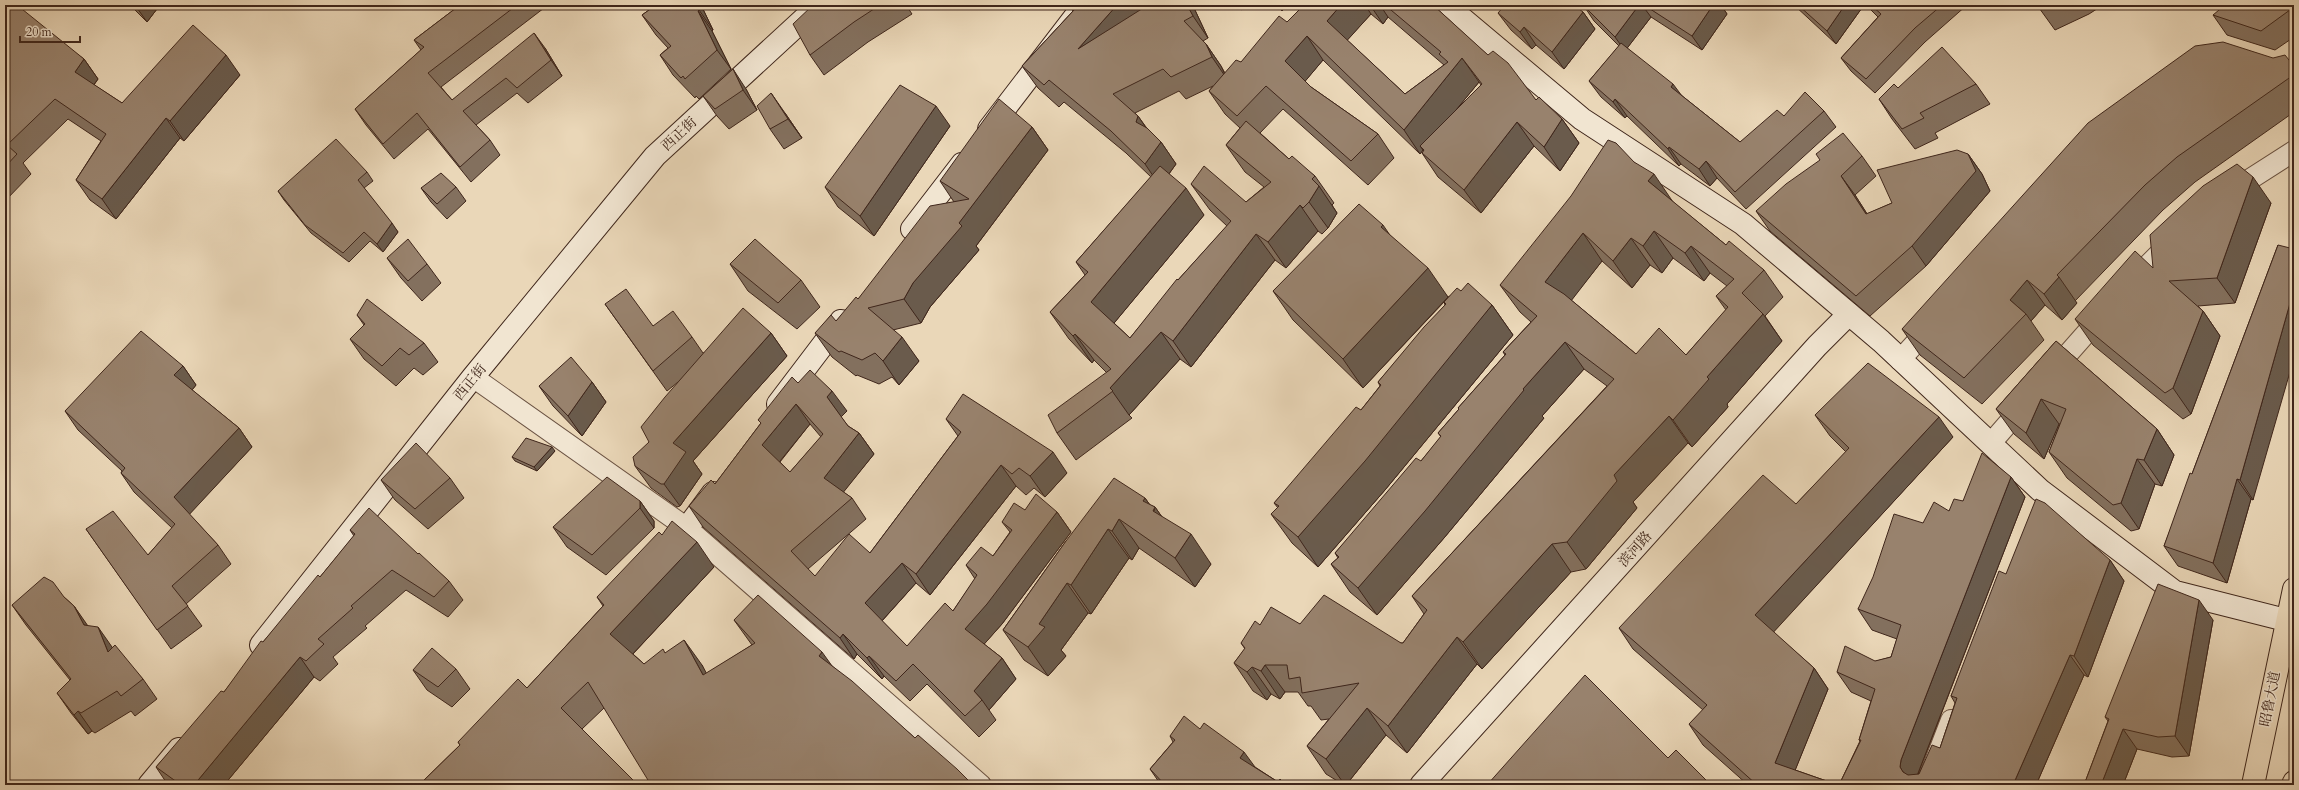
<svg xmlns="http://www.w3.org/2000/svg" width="2299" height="790" font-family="Cardo,'Noto Serif SC',serif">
<rect width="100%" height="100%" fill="#ead7b8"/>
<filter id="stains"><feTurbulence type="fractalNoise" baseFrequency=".005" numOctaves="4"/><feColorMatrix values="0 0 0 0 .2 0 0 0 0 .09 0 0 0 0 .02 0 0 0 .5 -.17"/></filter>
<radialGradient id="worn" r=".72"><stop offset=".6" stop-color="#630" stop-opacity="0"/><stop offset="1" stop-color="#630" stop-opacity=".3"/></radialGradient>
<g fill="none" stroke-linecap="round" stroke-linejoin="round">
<defs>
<g id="street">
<polyline points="2230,192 2294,151"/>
<polyline points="2130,283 2172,241"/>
<polyline points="1900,360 1931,326"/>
<polyline points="2052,372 2104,313"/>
<polyline points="473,377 687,528 981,785"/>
<polyline points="1991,443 2025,404"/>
<polyline points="1926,785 1951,720"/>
</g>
<g id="secondary">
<polyline points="1446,5 1582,119 1743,224 1881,341 2040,490 2175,592 2286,620"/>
<polyline points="989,129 1084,5"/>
<polyline points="912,229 962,164"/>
<polyline points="778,404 841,321"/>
<polyline points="664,553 687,528 713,493"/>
<polyline points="261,645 473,377 655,156 819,5"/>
<polyline points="149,785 179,749"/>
<polyline points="1421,785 1817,346 1849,314"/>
</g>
<g id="highway">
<polyline points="2253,785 2294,589"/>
<polyline points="2293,785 2294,782"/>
</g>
</defs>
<use href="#street" stroke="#6a5242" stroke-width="22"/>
<use href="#secondary" stroke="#3f261b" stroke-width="24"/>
<use href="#highway" stroke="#3f261b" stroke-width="24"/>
<use href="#street" stroke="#f1e5d1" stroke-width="20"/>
<use href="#secondary" stroke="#f1e5d1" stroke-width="22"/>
<use href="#highway" stroke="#ead7b8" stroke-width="22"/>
</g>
<g fill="#83705e" stroke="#3f261b" fill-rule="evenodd">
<polygon points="5,5 84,59 98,79 94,85 122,103 240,75 184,141 180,138 116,219 90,200 76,180 101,141 68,119 23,163 31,174 5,201"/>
<polygon points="130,5 160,5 147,22"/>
<polygon points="460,5 548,5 441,87 452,100 545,48 562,76 528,103 517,93 476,125 490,140 500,155 471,182 428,129 394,159 366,125 355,109 421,50 414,40"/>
<polygon points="656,5 701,5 713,30 712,31 731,69 699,99 696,96 695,98 673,75 660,55 668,48 656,35 642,15"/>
<polygon points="813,5 906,5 912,14 868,42 824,75 810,55"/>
<polygon points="1238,5 1247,5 1241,10"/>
<path d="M1304,5H1433L1536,100L1562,119L1579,143L1560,171L1534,146L1481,213L1438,177L1422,153L1424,151L1423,150L1420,154L1323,60L1305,81L1311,87L1378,134L1394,158L1368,185L1283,109L1260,133L1289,159L1315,176L1334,203L1332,205L1337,213L1328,228L1322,234L1318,231L1286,268L1275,260L1191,367L1180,359L1129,415L1132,418L1076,460L1057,433L1107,373L1094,360L1092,363L1069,339L1050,312L1085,275L1076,262L1151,177L1126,153L1064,102L1059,107L1038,88L1022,66L1073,11L1070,7L1194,8L1208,38L1203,41L1206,44L1221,66L1225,73L1241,62L1287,22ZM1371,14L1383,24L1388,17L1444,65L1405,94L1347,40ZM1479,82L1481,85L1455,111ZM1213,86L1209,91L1225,114L1240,128L1226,145L1245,172L1264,187L1246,202L1191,184L1210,210L1227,226L1178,280L1130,338L1114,323L1204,215L1169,174L1176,164L1161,142L1146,127L1138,116L1135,113L1179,91L1186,99Z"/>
<polygon points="1585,5 1721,5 1727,14 1702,50 1651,17 1627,48 1681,95 1740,142 1784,116 1824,111 1836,127 1746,209 1717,178 1710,186 1681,164 1679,166 1627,116 1625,118 1601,97 1589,81 1619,46 1594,21 1584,6"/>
<polygon points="1794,5 1864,5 1836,44"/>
<polygon points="1866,5 1967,5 1925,42 1875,93 1851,71 1841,58 1878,17"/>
<polygon points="2037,5 2103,5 2089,14 2055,30"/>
<polygon points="2294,5 2294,37 2275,50 2227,35 2213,15"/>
<polygon points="1583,12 1595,29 1564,69 1536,45 1532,49 1511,30 1498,13"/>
<polygon points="2294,67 2294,112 2195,182 2163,210 2075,301 2077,303 2062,320 2045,305 2031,321 2044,340 1982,404 1920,355 1902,329"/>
<polygon points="1976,84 1990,104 1935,133 1938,138 1915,149 1892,119 1879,99 1898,88"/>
<polygon points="746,89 757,110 729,129 717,116 703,96"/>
<polygon points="785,113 802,138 784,149 770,129"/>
<polygon points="950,126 874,236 838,207 825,187"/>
<polygon points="1032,127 1048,150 976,246 979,250 930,307 921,323 893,330 919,361 899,385 892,377 879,384 857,375 856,376 832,357 815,333 836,321 858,299 954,202 940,181"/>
<polygon points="1968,154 1982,174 1990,191 1926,266 1870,316 1770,231 1756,211 1862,156 1876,176 1855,195 1867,214 1892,203"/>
<path d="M1634,162L1673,202L1726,245L1764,270L1783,297L1765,316L1782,341L1727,404L1728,407L1692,447L1688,443L1633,502L1637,508L1586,569L1571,572L1482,669L1477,664L1407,753L1386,735L1346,785H1344L1326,774L1307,746L1329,719L1321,720L1311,706H1308L1298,692H1285L1280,699L1271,694L1267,700L1253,691L1234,663L1245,649L1241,643L1260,625L1300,624L1401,643H1403L1424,614L1412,596L1607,386L1584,369L1542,416L1544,418L1444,538L1377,615L1350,592L1331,564L1338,558L1335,553L1421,461L1441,437L1438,433L1459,409L1458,408L1505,355L1503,352L1531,322L1520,312L1500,285ZM1673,258L1704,281L1710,273L1727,286L1716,296L1726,310L1686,355L1636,354L1571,300L1602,261L1632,288L1650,265L1662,273Z"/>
<polygon points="367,172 373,181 364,188 398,232 383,252 370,241 349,262 311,233 284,200 278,191"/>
<polygon points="456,187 466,201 447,219 431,202 421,188"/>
<polygon points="2271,203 2235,303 2198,306 2203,311 2220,336 2191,414 2183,419 2093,345 2075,319 2153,268"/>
<polygon points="1389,234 1448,297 1461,291 1492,305 1513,335 1385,490 1318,567 1292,543 1271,514 1278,508 1274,503 1361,410 1380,386 1378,382 1445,305 1444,302 1363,388 1293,320 1273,291"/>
<polygon points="2278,245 2253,500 2251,499 2227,583 2178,566 2164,546 2192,474"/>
<polygon points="387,258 427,264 441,283 422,301 401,278"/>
<polygon points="730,264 801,280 820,307 797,329 748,291"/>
<polygon points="605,304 653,326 692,337 703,353 771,333 787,356 693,461 702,474 680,506 677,507 651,488 635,466 649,442 678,382 667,391"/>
<polygon points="357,315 424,343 438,362 423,375 414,368 396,386 364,359 350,339 364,325"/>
<polygon points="2056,341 2157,429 2174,455 2162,486 2155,484 2139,529 2131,531 2067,478 2049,452 2060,424 2059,424 2044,459 2014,434 1996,409"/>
<polygon points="183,366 196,385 192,390 239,428 252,447 189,514 218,545 231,564 186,604 202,626 171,649 86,529 148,555 172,528 134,492 121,473 122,471 78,430 65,411"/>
<polygon points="592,382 606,402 582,436 553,406 539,386"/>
<path d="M798,383L847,411L841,417L848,426L859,433L874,454L843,492L852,498L866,519L808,569L815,576L870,553L958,436L946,419L1067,473L1045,497L1034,488L1026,495L1016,486L930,595L916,583L882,621L907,646L953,611L975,579L966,565L993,556L1010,532L1002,522L1025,510L1057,512L1071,532L1002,624L984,644L1002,658L1016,679L989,710L996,720L979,737L927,684L910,701L884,676L882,679L857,654L854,659L703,527L689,506L715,484L761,423L758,420ZM810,424L821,437L790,472L780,462Z"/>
<polygon points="1815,415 1953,437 1773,632 1814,668 1828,689 1795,770 1838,785 1748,785 1703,745 1689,724 1703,710 1633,649 1619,628 1796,504 1846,452 1830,436"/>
<polygon points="555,451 537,471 515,461 512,457"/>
<polygon points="2011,477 2025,497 1918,774 1940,748 1955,703 1951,696 2006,574 2110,560 2124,581 2088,677 2084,675 2036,785 1839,785 1860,741 1859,740 1871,701 1851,692 1837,672 1891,657 1897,639 1872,630 1858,609 1923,523 1949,511 1963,501"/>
<polygon points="450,478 464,498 428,529 395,500 381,480"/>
<polygon points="1145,498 1150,505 1155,507 1162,517 1211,564 1195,587 1139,548 1132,560 1129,558 1091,614 1088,613 1061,650 1066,656 1048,676 1024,660 1003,630 1066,541"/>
<polygon points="640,501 654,521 654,528 606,575 567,547 553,527"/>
<polygon points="350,530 418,554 449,581 463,600 448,617 406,590 365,626 367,628 333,657 338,664 320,681 314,677 224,785 168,785 156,767 224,692 263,642 320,577 354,536"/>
<polygon points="714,567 633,654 644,664 665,653 702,665 706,674 752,645 734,620 832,666 915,738 604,708 582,729 638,785 419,785 460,745 458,742 527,688 603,606 597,597"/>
<polygon points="64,597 74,606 87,626 112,647 143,679 157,699 135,716 131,711 95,733 92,731 88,734 71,713 57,693 70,680 26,625 12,605"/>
<polygon points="2213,620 2189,756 2172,757 2137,749 2123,785 2084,785 2108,721 2105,717"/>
<polygon points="456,669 470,689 452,707 427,690 413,670"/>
<polygon points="1200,729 1255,767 1278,782 1286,785 1161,785 1150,769 1173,742 1170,736"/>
</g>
<g fill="#6a5b4c" stroke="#3f261b">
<polygon points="135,5 160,5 147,22"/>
<polygon points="697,5 701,5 713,30 699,10"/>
<polygon points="1117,5 1152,5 1078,49"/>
<polygon points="1187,5 1191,5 1194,8 1208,38 1193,16"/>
<polygon points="1277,5 1287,5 1282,11"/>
<polygon points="1341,5 1365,5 1371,14 1343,45 1327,21"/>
<polygon points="1370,5 1380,5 1388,17 1383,24"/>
<polygon points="1639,5 1642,5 1651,17 1625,51 1615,37"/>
<polygon points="1713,5 1721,5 1727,14 1702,50 1692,36"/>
<polygon points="1845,5 1864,5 1836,44 1827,31"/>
<polygon points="698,11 712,31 731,69 717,50"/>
<polygon points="1583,12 1595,29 1564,69 1552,52"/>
<polygon points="1524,27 1536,45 1532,49 1520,32"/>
<polygon points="534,33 545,48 562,76 551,60"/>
<polygon points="1307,36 1323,60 1302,85 1285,61"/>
<polygon points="1206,44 1221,66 1227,79 1212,57"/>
<polygon points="226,55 240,75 184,141 170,121"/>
<polygon points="1462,58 1479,82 1424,149 1420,146 1423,150 1420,154 1404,130"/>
<polygon points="84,59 98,79 89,91 75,72"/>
<polygon points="2293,65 2294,67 2294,79 2292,76"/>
<polygon points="733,69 746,89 757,110 743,90"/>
<polygon points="1673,84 1685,100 1671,87"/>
<polygon points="771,93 785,113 802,138 788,119"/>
<polygon points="1615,99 1627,116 1625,118 1613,102"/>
<polygon points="936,106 950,126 874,236 860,216"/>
<polygon points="1138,116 1153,138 1136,122"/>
<polygon points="166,118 180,138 116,219 102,199"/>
<polygon points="1562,119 1579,143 1560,171 1544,147"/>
<polygon points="1517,122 1534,146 1481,213 1464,190"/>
<polygon points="1032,127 1048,150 976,246 979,250 930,307 921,323 904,299 913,283"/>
<polygon points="1161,142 1176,164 1160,186 1145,164"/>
<polygon points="1669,147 1681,164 1679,166 1668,149"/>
<polygon points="1968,154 1982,174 1990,191 1926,266 1912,246"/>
<polygon points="1706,161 1717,178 1710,186 1699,169"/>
<polygon points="1654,174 1673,202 1648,181"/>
<polygon points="1841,176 1855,195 1880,234 1866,214"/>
<polygon points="2253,177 2271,203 2235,303 2217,278"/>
<polygon points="1319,186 1337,213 1328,228 1309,202"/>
<polygon points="1186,188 1204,215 1110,328 1091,302"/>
<polygon points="1300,205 1318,231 1286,268 1268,242"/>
<polygon points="392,223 398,232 383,252 377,244"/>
<polygon points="1383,225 1403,254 1381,227"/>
<polygon points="1654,231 1673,258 1662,273 1643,246"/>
<polygon points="1583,233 1602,261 1564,310 1545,282"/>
<polygon points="1256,234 1275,260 1191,367 1173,341"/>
<polygon points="1631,238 1650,265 1632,288 1613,261"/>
<polygon points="1691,246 1710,273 1704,281 1685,253"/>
<polygon points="1428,268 1448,297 1363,388 1343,359"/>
<polygon points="2059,277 2077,303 2062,320 2044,294"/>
<polygon points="2027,280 2045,305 2031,321 2026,314 2010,300"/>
<polygon points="2294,289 2294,358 2253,500 2240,480"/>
<polygon points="1492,305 1513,335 1385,490 1318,567 1298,537"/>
<polygon points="2203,311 2220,336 2191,414 2173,388"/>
<polygon points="1763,314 1782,341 1727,404 1728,407 1692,447 1673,420 1707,377"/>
<polygon points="1161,332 1180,359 1129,415 1110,388"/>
<polygon points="771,333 787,356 693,461 702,474 680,506 664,484 673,443"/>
<polygon points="1075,334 1094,360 1092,363 1073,336"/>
<polygon points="902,337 919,361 899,385 883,361"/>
<polygon points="1565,342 1584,369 1542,416 1544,418 1444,538 1377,615 1358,588 1523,389"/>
<polygon points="183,366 196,385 188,395 174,375"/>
<polygon points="592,382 606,402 582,436 568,416"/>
<polygon points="832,391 847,411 841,417 827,397"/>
<polygon points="2041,399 2059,424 2044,459 2026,433"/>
<polygon points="796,404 810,424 776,466 762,445"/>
<polygon points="1669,416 1688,443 1633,502 1637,508 1586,569 1567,542 1614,475"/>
<polygon points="1939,417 1953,437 1770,636 1755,615"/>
<polygon points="239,428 252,447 187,517 174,497"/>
<polygon points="2157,429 2174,455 2162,486 2144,460"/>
<polygon points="859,433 874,454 838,499 824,478"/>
<polygon points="552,447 555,451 537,471 534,467"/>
<polygon points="1053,452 1067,473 1045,497 1030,476"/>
<polygon points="2137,459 2155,484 2139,529 2121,503"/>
<polygon points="1001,465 1016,486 930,595 916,574"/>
<polygon points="2011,477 2025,497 1915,781 1903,772 1900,767 1901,760"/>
<polygon points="2237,479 2251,499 2227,583 2213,563"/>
<polygon points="1145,498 1154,511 1155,507 1176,537 1143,501"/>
<polygon points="640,501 654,521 654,528 640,508"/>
<polygon points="1057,512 1071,532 1002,624 979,650 965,629"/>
<polygon points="1119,519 1139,548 1132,560 1112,531"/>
<polygon points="1108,529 1129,558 1091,614 1071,585"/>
<polygon points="1191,534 1211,564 1195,587 1175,558"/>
<polygon points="697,542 714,567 628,659 610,634"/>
<polygon points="1552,544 1571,572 1482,669 1463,642"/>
<polygon points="2110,560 2124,581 2088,677 2074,656"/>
<polygon points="902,563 916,583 879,624 865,603"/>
<polygon points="1067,583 1088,613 1061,650 1066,656 1048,676 1028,647 1039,624"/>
<polygon points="2199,600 2213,620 2189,756 2175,736"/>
<polygon points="74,606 88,626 84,625"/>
<polygon points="98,627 112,647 122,672 108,652"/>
<polygon points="843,634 857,654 854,659 840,638"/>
<polygon points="1457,637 1477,664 1407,753 1388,726"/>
<polygon points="684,640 702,665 721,700 703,675"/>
<polygon points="822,652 840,677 819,656"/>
<polygon points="2070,655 2084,675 2036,785 2013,785"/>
<polygon points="869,656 884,676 882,679 867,658"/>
<polygon points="300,657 314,677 224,785 194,785"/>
<polygon points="1002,658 1016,679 989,710 982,700 974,691"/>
<polygon points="1265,665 1285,692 1280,699 1261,671"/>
<polygon points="1252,667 1271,694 1267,700 1247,672"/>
<polygon points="1814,668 1828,689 1790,783 1775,763"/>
<polygon points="1367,708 1386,735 1346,785 1345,785 1326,759"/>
<polygon points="78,711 92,731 88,734 74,715"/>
<polygon points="2123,729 2137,749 2123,785 2101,785"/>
<polygon points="1244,752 1266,782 1240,758"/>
</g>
<g fill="#98826d" stroke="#3f261b" fill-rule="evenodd">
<polygon points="5,5 17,5 84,59 75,72 122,103 193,25 226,55 170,121 166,118 102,199 76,180 106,134 55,99 7,145 17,154 5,167"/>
<polygon points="460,5 517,5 428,73 452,100 534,33 551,60 517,88 506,78 463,111 490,140 460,167 417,113 383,144 355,109 424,47 414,40"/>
<polygon points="656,5 697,5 699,10 698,11 717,50 685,79 683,76 681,78 660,55 671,46 642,15"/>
<polygon points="813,5 880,5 854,22 810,55 793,24"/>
<polygon points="1072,5 1117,5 1078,49 1148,5 1187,5 1193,16 1184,21 1206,44 1212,57 1171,77 1163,69 1113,94 1138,116 1136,122 1147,128 1161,142 1145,164 1111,131 1049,80 1044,85 1022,66 1074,10 1070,7"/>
<polygon points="1304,5 1341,5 1327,21 1405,94 1448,62 1439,54 1441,52 1385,5 1433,5 1488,55 1493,51 1508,63 1536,100 1539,97 1562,119 1544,147 1517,122 1464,190 1422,153 1424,150 1420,146 1482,84 1462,58 1404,130 1307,36 1285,61 1311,87 1378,134 1351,161 1266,86 1237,116 1209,91 1236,60 1241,62 1279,16 1287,22"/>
<polygon points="1505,5 1574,5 1583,12 1552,52 1524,27 1520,32 1498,13"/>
<polygon points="1585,5 1639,5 1615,37 1584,6"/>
<polygon points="1644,5 1713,5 1692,36"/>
<polygon points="1798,5 1845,5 1827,31"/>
<polygon points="1871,5 1942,5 1915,28 1866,79 1841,58 1881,14"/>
<polygon points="2037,5 2051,5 2041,10"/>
<polygon points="2225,5 2294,5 2294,7 2261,31 2213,15"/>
<polygon points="2223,42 2273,58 2285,55 2293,65 2292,76 2177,157 2145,185 2057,275 2059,277 2044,294 2027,280 2010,300 2026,314 1964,378 1902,329 2088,123 2195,46"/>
<polygon points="1621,43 1673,84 1671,87 1740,142 1777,110 1784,116 1805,92 1824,111 1735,192 1706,161 1699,169 1669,147 1668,149 1615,99 1613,102 1589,81"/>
<polygon points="1942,47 1976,84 1920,113 1924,118 1902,129 1879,99 1894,84 1898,88"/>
<polygon points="733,69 743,90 715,109 703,96"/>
<polygon points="900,85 936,106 860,216 825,187"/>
<polygon points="771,93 788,119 770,129 757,106"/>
<polygon points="999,99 1032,127 959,223 962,226 913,283 904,299 868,308 902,337 883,361 875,353 862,360 841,351 839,352 815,333 831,315 836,321 856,297 858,299 930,206 969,199 940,181"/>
<polygon points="1246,121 1289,159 1292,156 1308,170 1315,176 1312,179 1319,186 1309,202 1303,208 1300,205 1268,242 1256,234 1173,341 1161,332 1110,388 1113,391 1057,433 1048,415 1111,369 1075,334 1073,336 1050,312 1088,272 1076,262 1160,166 1186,188 1091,302 1130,338 1177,279 1178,280 1231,221 1191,184 1204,166 1246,202 1271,182 1226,145"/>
<polygon points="1843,133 1862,156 1841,176 1866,214 1892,203 1877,170 1957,150 1968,154 1976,171 1912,246 1856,296 1756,211 1786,184 1820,160 1816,154"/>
<polygon points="336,139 367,172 358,180 392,223 377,244 364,232 343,253 305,225 278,191"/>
<path d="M1608,140L1616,143L1634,162L1654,174L1648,181L1726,245L1729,241L1764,270L1742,293L1763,314L1707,377L1709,379L1673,420L1669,416L1614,475L1617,481L1567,542L1552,544L1463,642L1457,637L1388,726L1367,708L1326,759L1307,746L1359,683L1302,693L1300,677L1289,679L1287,665H1265L1261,671L1252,667L1247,672L1234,663L1245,648L1241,643L1255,621L1260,625L1271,607L1300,624L1324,595L1401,643H1403L1427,610L1412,596L1614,379L1565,342L1523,389L1524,390L1425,511L1358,588L1331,564L1339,557L1335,553L1416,458L1421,461L1441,436L1438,433L1459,409L1458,408L1506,354L1503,352L1537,316L1500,285L1571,196ZM1654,231L1685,253L1691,246L1734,279L1716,296L1728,307L1686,355L1659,328L1636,354L1564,294L1545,282L1583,233L1613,261L1631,238L1643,246Z"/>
<polygon points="2237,164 2253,177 2217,278 2169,281 2203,311 2173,388 2165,393 2075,319 2135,251 2153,268 2150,235 2203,186"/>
<polygon points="441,173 456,187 437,204 421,188"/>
<polygon points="1359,204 1383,225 1381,227 1428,268 1343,359 1273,291"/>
<polygon points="408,239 427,264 408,281 387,258"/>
<polygon points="755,239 801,280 778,303 730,264"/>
<polygon points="2278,245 2294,249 2294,289 2240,480 2237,479 2213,563 2164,546 2190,473 2192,474"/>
<polygon points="1468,283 1492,305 1365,461 1298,537 1271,514 1279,506 1274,503 1356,407 1361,410 1381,385 1378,382 1424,327 1446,304 1444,302 1457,288 1461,291"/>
<polygon points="626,289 653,326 673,311 692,337 653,371 605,304"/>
<polygon points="367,299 424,343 409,355 400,348 382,366 350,339 365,324 357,315"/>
<polygon points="743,308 771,333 673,443 686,452 664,484 661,484 635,466 633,457 649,442 641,427 665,397"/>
<polygon points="141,331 183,366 174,375 239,428 174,497 218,545 172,586 188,606 157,630 86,529 113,511 148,555 175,524 121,473 125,468 65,411"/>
<polygon points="2056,341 2157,429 2144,460 2137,459 2121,503 2113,505 2049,452 2066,409 2041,399 2026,433 1996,409"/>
<polygon points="571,357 592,382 568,416 539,386"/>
<polygon points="1868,363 1939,417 1755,615 1814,668 1775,763 1838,785 1757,785 1689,724 1707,705 1619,628 1763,475 1796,504 1849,448 1815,415"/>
<path d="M810,370L832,391L827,397L848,426L859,433L824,478L852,498L791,551L815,576L849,534L870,553L961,432L946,419L963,394L1053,452L1030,476L1019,468L1012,474L1001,465L916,574L902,563L865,603L907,646L945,603L953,611L977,575L966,565L981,547L993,556L1012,530L1002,522L1014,503L1025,510L1036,494L1057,512L987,604L965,629L1002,658L974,691L982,700L965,716L913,664L896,681L869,656L867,658L843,634L840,638L689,506L711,480L715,484L761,423L758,420L792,377L798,383ZM796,404L823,434L790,472L762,445Z"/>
<polygon points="526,438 552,447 534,467 512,457"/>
<polygon points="416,443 450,478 415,509 381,480"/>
<polygon points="1982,453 2011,477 1901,760 1900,767 1903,772 1908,775 1919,774 1932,745 1940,748 1957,698 1951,696 1999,571 2006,574 2036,499 2045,503 2110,560 2074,656 2070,655 2013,785 1839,785 1861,740 1859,740 1875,689 1837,672 1845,646 1875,661 1891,657 1901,625 1858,609 1873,577 1894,514 1923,523 1934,502 1949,511 1954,499 1963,501"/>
<polygon points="607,477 640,501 640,508 592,555 553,527"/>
<polygon points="1114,478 1145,498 1143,501 1155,507 1153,511 1191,534 1175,558 1119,519 1112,531 1108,529 1071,585 1067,583 1039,624 1045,627 1028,647 1003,630 1066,541"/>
<polygon points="369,508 418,554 419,553 449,581 434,597 392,570 351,606 353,608 318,639 324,644 306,661 300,657 194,785 181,785 156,767 221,691 224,692 261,641 263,642 318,575 320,577 355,534 350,530"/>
<polygon points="672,521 697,542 610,634 644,664 663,649 665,653 684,640 703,675 755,643 734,620 758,595 822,652 819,656 852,681 915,738 918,735 957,769 973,785 651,785 588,682 561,708 638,785 488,785 485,782 480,785 419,785 460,745 458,742 518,679 527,688 604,605 597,597 659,532 662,535"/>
<polygon points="44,577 53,582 64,597 74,606 84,625 98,627 108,652 115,645 143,679 121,696 117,691 81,713 78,711 74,715 57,693 71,679 12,605"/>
<polygon points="2158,584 2199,600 2175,736 2158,737 2123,729 2101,785 2084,785 2109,719 2105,717"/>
<polygon points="432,648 456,669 438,687 413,670"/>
<polygon points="1585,675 1668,758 1676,750 1711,785 1487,785"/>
<polygon points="1184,716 1200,729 1204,723 1244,752 1240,758 1278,782 1280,779 1286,785 1165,785 1150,769 1175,740 1170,736"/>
</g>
<g text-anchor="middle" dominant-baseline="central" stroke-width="3" stroke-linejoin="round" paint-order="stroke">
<g font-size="14" fill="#3f261b" stroke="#f1e5d1">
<text transform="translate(679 134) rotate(-43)">西正街</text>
<text transform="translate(470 382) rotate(-51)">西正街</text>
<text transform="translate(1635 549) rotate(-48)">滨河路</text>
<text transform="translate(2270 699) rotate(-79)">昭鲁大道</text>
</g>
</g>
<rect width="2299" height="790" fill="none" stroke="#ead7b8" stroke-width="20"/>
<rect x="6" y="6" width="2287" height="778" fill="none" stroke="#3f261b" stroke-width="2"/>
<rect x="10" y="10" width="2279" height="770" fill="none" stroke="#3f261b"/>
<path d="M20 36v6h60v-6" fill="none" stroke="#3f261b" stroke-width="2"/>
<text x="26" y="36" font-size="12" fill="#3f261b" stroke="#f1e5d1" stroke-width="3" paint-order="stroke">20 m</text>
<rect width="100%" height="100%" filter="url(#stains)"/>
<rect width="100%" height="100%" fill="url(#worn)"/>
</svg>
